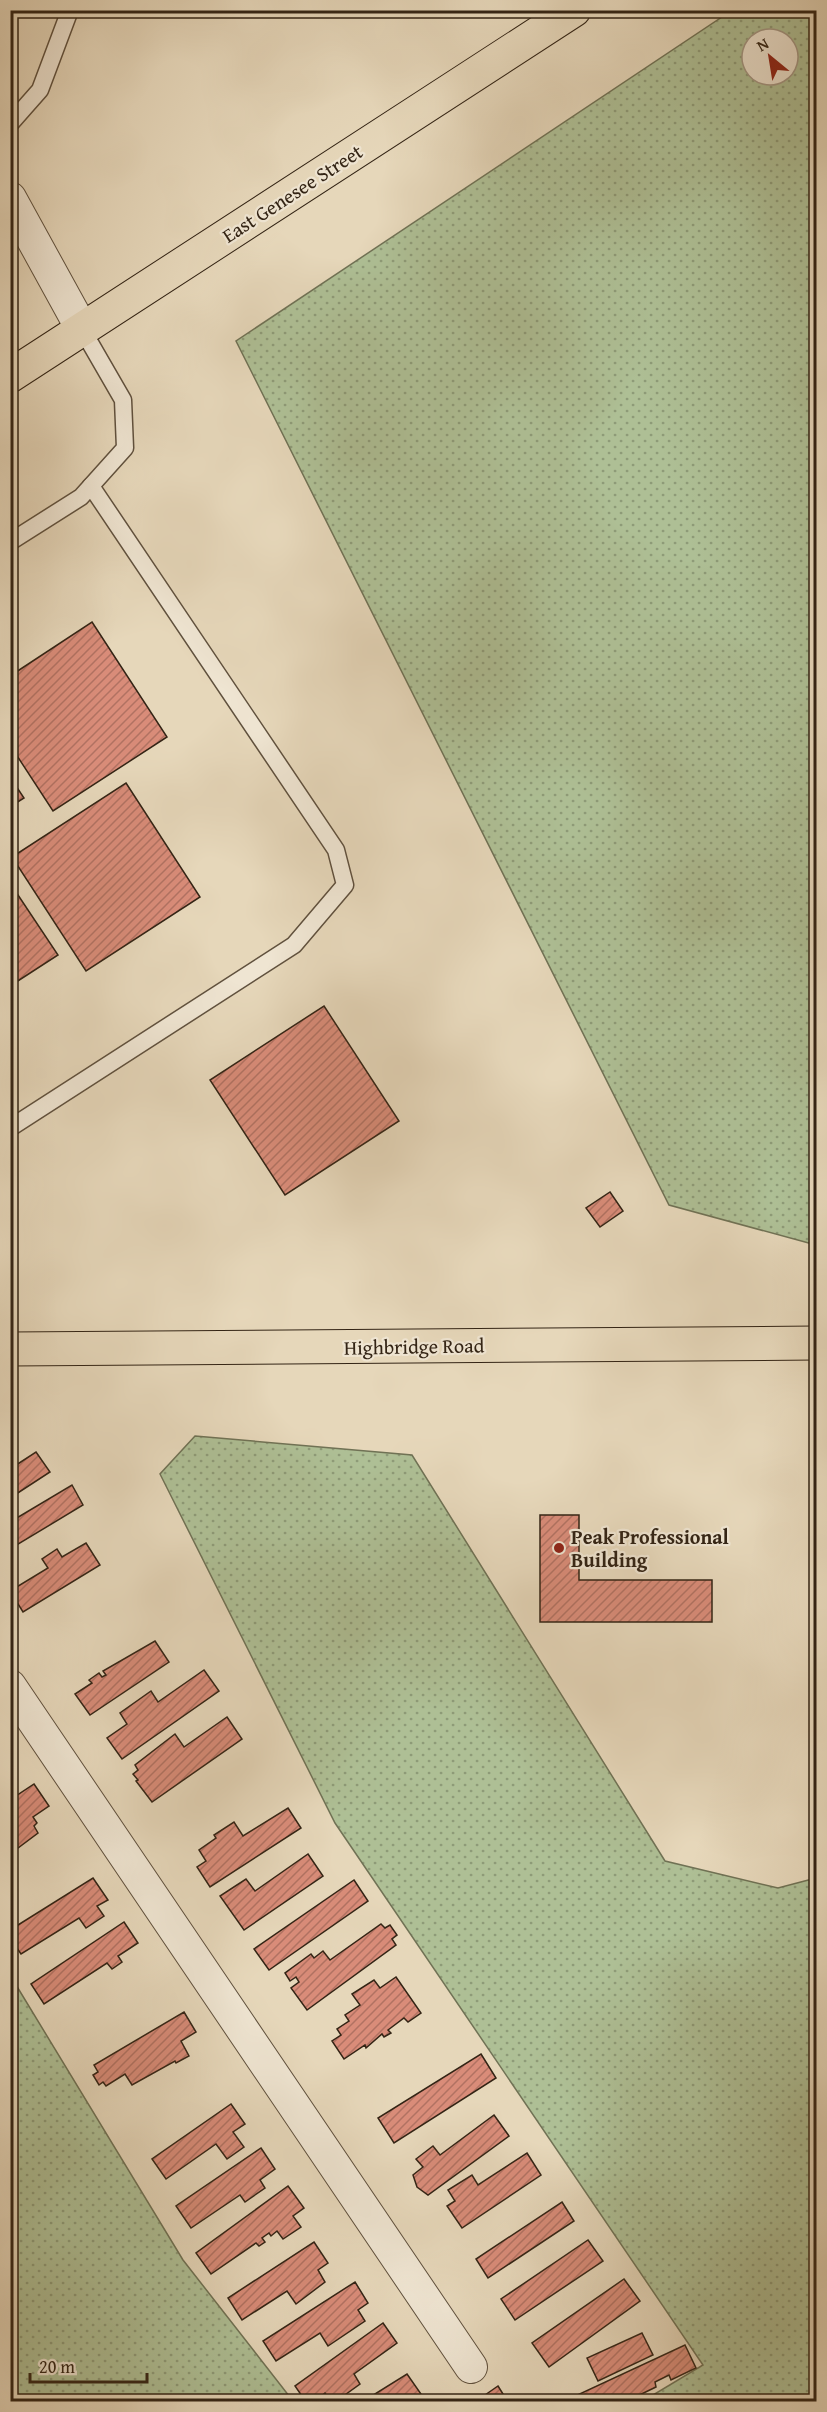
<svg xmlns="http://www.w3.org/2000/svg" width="827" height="2412" font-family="'Gentium Book Plus',serif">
<defs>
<pattern id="grass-dots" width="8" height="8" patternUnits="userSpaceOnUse" patternTransform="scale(1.5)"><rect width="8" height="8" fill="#aebf95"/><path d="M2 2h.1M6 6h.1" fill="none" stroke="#8e9b78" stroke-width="1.8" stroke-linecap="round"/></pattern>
<pattern id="building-hatch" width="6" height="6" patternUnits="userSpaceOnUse" patternTransform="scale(1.5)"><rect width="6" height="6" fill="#d98c79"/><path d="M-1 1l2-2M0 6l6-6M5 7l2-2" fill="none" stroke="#b17262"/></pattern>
</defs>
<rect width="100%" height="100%" fill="#e6d7ba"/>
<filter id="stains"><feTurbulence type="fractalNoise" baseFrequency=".00333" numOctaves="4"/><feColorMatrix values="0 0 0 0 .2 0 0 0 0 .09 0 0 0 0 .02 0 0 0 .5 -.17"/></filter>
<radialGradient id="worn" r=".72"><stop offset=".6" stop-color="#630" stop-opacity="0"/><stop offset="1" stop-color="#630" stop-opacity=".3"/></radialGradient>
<g fill="url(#grass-dots)" stroke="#707255" stroke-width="1.5" fill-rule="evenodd">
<path d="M731,11H816V1245L669,1205L236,341ZM752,39H788V75H752Z"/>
<polygon points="195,1436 412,1455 665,1861 778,1888 816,1878 816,2401 643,2401 703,2365 335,1823 160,1474"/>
<polygon points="10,1975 183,2260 293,2401 11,2401"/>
</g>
<g fill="url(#building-hatch)" stroke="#332415" stroke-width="1.5">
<polygon points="92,622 167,737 53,811 10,745 10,676"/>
<polygon points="10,777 24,798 10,807"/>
<polygon points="126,783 200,897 86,971 12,857"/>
<polygon points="10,883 58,955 10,986"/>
<polygon points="324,1006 399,1121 285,1195 210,1080"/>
<polygon points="610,1192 623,1211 600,1227 586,1208"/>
<polygon points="36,1452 50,1472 10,1498 10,1469"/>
<polygon points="72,1485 83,1505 10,1549 10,1522"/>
<polygon points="540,1515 579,1515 579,1580 712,1580 712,1622 540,1622"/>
<polygon points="86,1543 100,1565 23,1612 10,1591 48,1568 42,1559 57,1549 62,1557"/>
<polygon points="155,1641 169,1662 90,1715 75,1694 92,1683 89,1680 99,1673 102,1677 106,1675 103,1671"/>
<polygon points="204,1670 219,1691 122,1759 107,1738 127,1724 120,1713 151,1691 158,1702"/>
<polygon points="227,1717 242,1739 152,1802 136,1781 138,1780 133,1774 138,1770 135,1765 175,1734 184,1747"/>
<polygon points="34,1784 49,1806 33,1817 37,1823 34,1826 38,1833 14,1851 10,1846 10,1800"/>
<polygon points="288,1808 301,1828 210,1887 197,1867 206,1861 199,1850 216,1838 214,1835 234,1822 243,1836"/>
<polygon points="308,1854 323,1876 244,1930 220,1896 246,1879 255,1891"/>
<polygon points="93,1878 108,1900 97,1906 104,1916 86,1928 79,1918 21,1954 10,1938 10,1930"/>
<polygon points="354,1880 368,1901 269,1970 254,1949"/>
<polygon points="124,1922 138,1943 118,1956 122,1962 112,1969 107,1963 44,2004 31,1984"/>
<polygon points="381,1924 385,1928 390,1925 397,1935 392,1939 396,1945 307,2010 291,1988 299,1982 296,1977 290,1981 285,1973 311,1954 314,1958 323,1951 330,1960"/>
<polygon points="396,1977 421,2013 408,2022 404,2018 388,2030 391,2033 384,2037 382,2034 366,2048 365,2045 344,2059 332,2041 341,2035 337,2029 349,2021 345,2015 360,2005 352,1994 374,1980 380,1988"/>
<polygon points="184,2012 196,2032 181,2041 189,2056 176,2063 175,2061 132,2085 125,2074 106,2086 103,2082 99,2085 93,2075 98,2072 94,2065"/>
<polygon points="481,2054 496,2078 394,2143 378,2118"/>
<polygon points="231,2104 245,2124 233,2132 244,2147 227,2159 216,2144 166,2179 152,2159"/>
<polygon points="494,2115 509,2136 428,2195 417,2187 413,2175 423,2167 416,2159 433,2146 440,2155"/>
<polygon points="261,2148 275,2169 260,2180 265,2188 245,2202 240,2195 191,2228 176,2206"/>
<polygon points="527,2153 541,2175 462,2228 447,2206 455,2201 448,2190 472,2175 478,2185"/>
<polygon points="288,2186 304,2208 293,2216 301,2227 283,2239 277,2231 271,2236 269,2233 262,2238 265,2242 259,2246 256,2243 211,2274 196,2253"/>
<polygon points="562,2202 574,2221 488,2278 476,2259"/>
<polygon points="588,2240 603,2261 515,2320 501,2299"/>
<polygon points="314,2242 328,2263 318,2270 325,2282 296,2304 287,2291 242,2320 228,2298"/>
<polygon points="624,2279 640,2301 549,2367 532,2343"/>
<polygon points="355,2282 368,2303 358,2310 365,2321 328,2346 320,2333 276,2361 263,2341"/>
<polygon points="383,2323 397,2343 354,2374 360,2384 335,2402 331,2402 325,2393 313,2402 306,2402 295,2386"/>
<polygon points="642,2333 653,2355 598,2381 587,2358"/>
<polygon points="685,2345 696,2368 671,2380 669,2375 655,2382 656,2387 625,2402 576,2402 573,2397"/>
<polygon points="407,2374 421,2394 410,2402 362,2402"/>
<polygon points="498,2386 508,2402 475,2402"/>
</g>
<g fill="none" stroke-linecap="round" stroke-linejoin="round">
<defs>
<g id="lane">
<polyline points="10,124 40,90 70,10"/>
<polyline points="10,542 81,497 125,448 123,400 82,329"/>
<polyline points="10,1128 294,945 345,885 336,850 91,486"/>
</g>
<g id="street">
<polyline points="10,198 82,329"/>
<polyline points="10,1686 471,2367"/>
</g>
<polyline id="primary" points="10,376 574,10"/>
<polyline id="highway" points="10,1349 816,1343"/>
</defs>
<use href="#lane" stroke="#60513e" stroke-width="19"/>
<use href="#street" stroke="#60513e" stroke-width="34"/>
<use href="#primary" stroke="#332415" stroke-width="35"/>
<use href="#highway" stroke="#332415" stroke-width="35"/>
<use href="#lane" stroke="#efe5d2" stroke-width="16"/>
<use href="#street" stroke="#efe5d2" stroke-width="32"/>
<use href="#primary" stroke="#e6d7ba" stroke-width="33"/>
<use href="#highway" stroke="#e6d7ba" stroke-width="33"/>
</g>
<circle fill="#8f2418" stroke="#efe5d2" stroke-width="2" cx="559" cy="1548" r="6"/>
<g text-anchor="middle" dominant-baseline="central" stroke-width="4.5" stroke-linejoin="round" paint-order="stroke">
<g font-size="20" fill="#332415" stroke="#efe5d2">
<text transform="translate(292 193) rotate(-33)">East Genesee Street</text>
<text transform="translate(414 1346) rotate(-1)">Highbridge Road</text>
</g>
<g font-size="20" font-weight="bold" fill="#332415" stroke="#efe5d2" text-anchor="start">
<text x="571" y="1536">Peak Professional<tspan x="571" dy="23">Building</tspan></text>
</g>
</g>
<rect width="827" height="2412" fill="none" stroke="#e6d7ba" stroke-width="36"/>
<rect x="12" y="12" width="803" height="2388" fill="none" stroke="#332415" stroke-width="3"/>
<rect x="18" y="18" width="791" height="2376" fill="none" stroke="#332415" stroke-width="1.5"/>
<g transform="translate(770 57) rotate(330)"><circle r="28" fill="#efe5d2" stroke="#a49886" stroke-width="1.5"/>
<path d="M0-4.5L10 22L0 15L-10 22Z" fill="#8f2418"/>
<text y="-9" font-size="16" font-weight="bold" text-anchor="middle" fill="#332415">N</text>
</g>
<path d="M30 2373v9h117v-9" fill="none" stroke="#332415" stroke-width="3"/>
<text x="39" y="2373" font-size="18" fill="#332415" stroke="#efe5d2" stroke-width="4.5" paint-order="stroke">20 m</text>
<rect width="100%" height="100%" filter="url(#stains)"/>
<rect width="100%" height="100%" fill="url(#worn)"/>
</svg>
